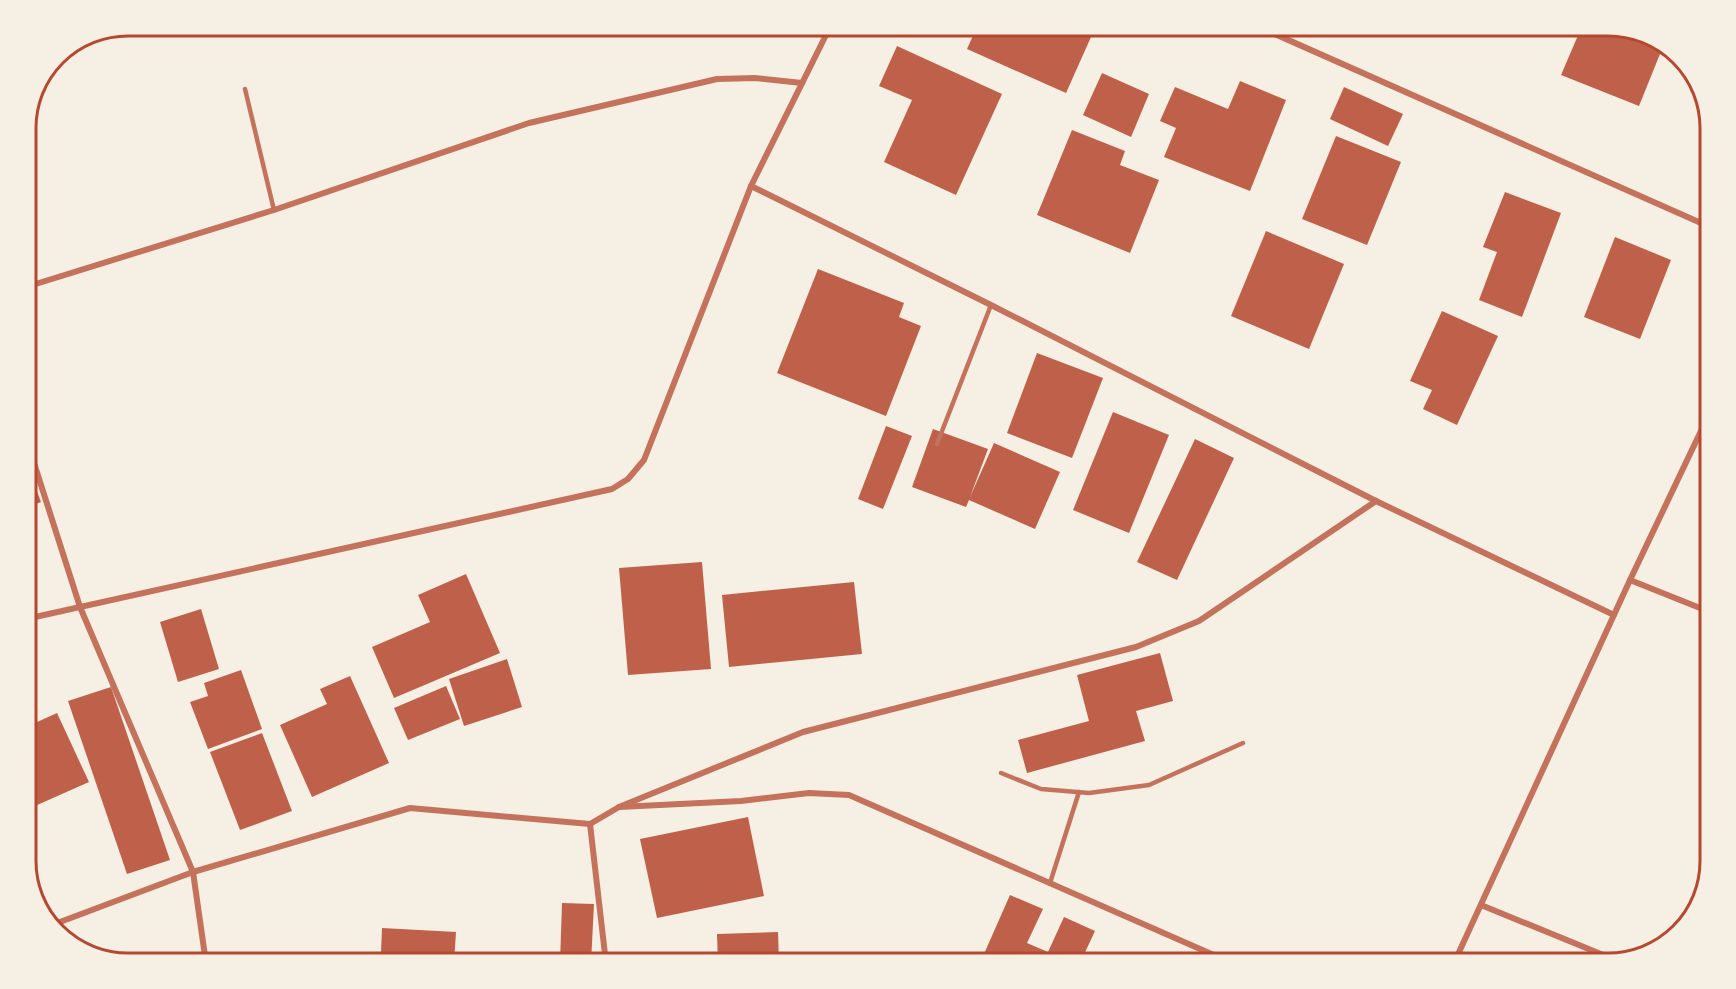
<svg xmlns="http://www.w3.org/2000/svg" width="1736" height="989" font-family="'Golos Text',sans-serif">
<rect width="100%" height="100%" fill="#f6efe4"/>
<g fill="#bf614a">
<polygon points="1608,25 1659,39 1664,44 1639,106 1561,75 1582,26"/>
<polygon points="1071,28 1091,37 1066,93 967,49 976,29"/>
<polygon points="897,46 1002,94 956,195 884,162 912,100 879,86"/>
<polygon points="1102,73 1149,94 1131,137 1083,115"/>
<polygon points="1240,81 1286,100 1250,191 1164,157 1176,128 1160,121 1175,87 1228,109"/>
<polygon points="1344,87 1403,114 1388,146 1330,119"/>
<polygon points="1072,130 1125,151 1120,165 1159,180 1130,253 1037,215"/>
<polygon points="1336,136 1401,162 1367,245 1302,219"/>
<polygon points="1505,192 1561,213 1522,317 1479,300 1497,252 1483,247"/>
<polygon points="1266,231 1344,264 1309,349 1231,316"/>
<polygon points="1615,237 1671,260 1640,339 1584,317"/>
<polygon points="818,269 904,303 899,317 921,326 886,416 777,373"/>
<polygon points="1442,311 1498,336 1457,425 1423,409 1432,390 1410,381"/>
<polygon points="1037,353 1103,378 1072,458 1007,433"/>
<polygon points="1113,412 1169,435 1129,533 1073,510"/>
<polygon points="886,426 912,436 883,509 858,499"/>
<polygon points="933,429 988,449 970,497 994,443 1060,472 1035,529 969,500 966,507 912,487"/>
<polygon points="1195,439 1234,458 1177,580 1137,562"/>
<polygon points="26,462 41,502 26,508"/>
<polygon points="702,562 711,669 628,675 619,568"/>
<polygon points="466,574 500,653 394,698 372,647 430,622 418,595"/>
<polygon points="854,582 862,654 729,667 722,595"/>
<polygon points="201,609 219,669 178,682 160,622"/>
<polygon points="1160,653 1173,701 1136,711 1145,741 1027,773 1018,740 1089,721 1077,675"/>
<polygon points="507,659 522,707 464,726 449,679"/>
<polygon points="241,670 262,729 208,749 190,702 208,696 204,683"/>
<polygon points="350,676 389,763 312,797 280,725 327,704 320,689"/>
<polygon points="446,686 460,719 408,740 394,708"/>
<polygon points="111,687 170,860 127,874 68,701"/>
<polygon points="57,713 89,782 26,810 26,727"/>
<polygon points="262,733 292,811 240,830 210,752"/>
<polygon points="748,817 764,896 657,918 640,839"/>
<polygon points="1010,895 1043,909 1027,943 1048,952 1064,917 1095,931 1080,963 980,963"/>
<polygon points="562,903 594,904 591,963 560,963"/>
<polygon points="382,928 456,932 454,963 413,963 414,955 381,953"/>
<polygon points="778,932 779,963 718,963 717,934"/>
</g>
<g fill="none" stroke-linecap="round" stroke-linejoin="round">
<g stroke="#c5725c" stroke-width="4.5">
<polyline points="245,89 274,210"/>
<polyline points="937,444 991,305"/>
<polyline points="1001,773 1041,789 1089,793 1149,785 1243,743"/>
<polyline points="1050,883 1079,792"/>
</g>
<g stroke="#c5725c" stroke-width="6">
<polyline points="1259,27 1710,227"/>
<polyline points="751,186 991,305 1376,501 1614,615"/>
<polyline points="26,287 274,210 529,123 717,79 755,78 802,83"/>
<polyline points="26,438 80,607 193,872 206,963"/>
<polyline points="1630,580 1710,612"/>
<polyline points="26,619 612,489 628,479 644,460 751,186 829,29"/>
<polyline points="619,807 803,732 1136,647 1199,621 1376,501"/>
<polyline points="590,824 619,807 741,801 809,793 849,795 1232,963"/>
<polyline points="590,824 606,963"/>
<polyline points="1481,905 1618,961"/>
<polyline points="52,925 193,872 410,808 590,824"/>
<polyline points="1454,963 1630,580 1710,412"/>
</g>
</g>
<path d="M0 0H1736V989H0ZM128 36H1608A92 92 0 0 1 1700 128V861A92 92 0 0 1 1608 953H128A92 92 0 0 1 36 861V128A92 92 0 0 1 128 36Z" fill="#f6efe4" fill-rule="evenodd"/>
<path fill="none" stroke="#b5482f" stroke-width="3" d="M128 36H1608A92 92 0 0 1 1700 128V861A92 92 0 0 1 1608 953H128A92 92 0 0 1 36 861V128A92 92 0 0 1 128 36Z"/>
</svg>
